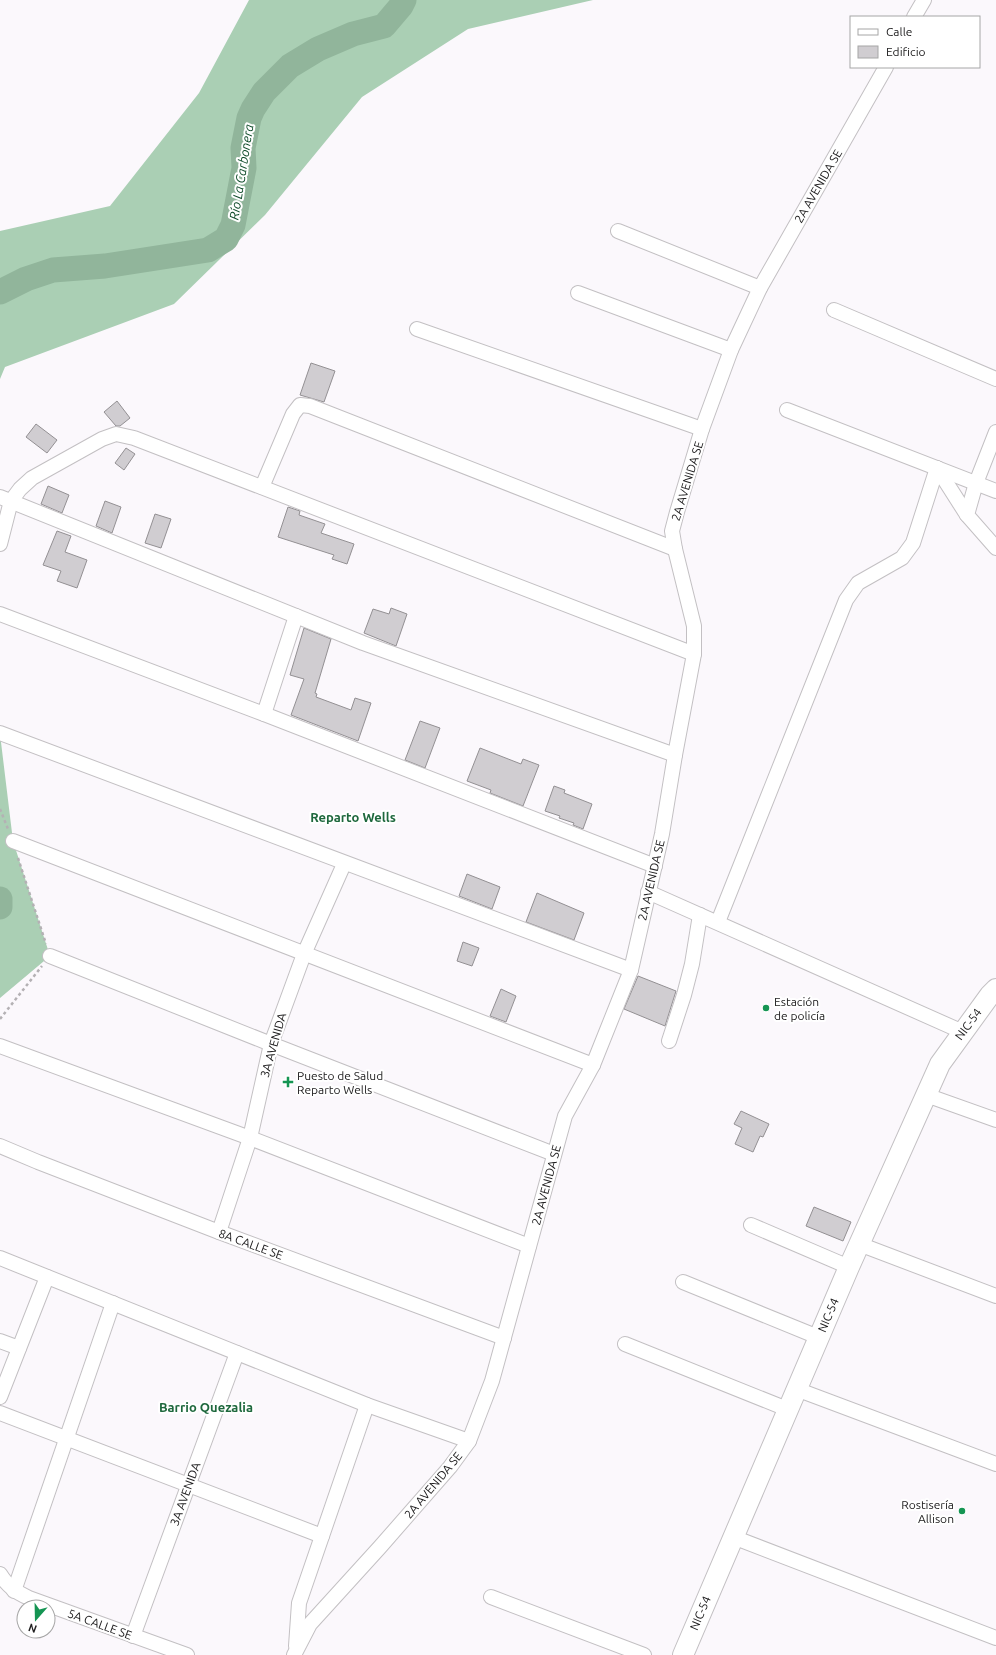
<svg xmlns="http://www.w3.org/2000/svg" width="996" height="1655" font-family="Ubuntu,sans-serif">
<rect width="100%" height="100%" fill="#fbf8fc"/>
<g fill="#aacfb4">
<polygon points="249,0 593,0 468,29 362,97 265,215 174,304 5,367 0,379 0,231 110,206 199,93"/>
<polygon points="0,734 13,841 50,956 0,998"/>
</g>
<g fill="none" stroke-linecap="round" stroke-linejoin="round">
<g stroke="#91b59b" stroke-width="25">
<polyline points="0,292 26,279 53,270 105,266 208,250 226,239 233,225 244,168 243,148 249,118 253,109 264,92 290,66 318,49 353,34 384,26 401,6 404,0"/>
<polyline points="0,899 0,907"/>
</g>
</g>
<g fill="#d0cdd1" stroke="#939093">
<polygon points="311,363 335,371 324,402 300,395"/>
<polygon points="117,401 130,418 120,426 116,426 104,412"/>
<polygon points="36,424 57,440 47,453 26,437"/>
<polygon points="126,448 135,454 124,470 115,463"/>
<polygon points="48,486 69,495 62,513 41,504"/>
<polygon points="105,501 121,507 112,533 96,526"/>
<polygon points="288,507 300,511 299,515 325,524 321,533 354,544 347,564 332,559 334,555 278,537"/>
<polygon points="155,514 171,519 161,548 145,543"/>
<polygon points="57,531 71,536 65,552 87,560 77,588 57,581 61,571 43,565"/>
<polygon points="391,608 407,614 396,646 364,633 373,609 389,614"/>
<polygon points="304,628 331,639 315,693 317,694 316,697 351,710 355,698 371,703 358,741 291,715 304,679 290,675"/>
<polygon points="420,721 440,728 425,768 405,760"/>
<polygon points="480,748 521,764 523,759 539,765 523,806 490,793 491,790 467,781"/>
<polygon points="554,786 565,790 564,793 592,804 583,829 573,825 574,823 559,818 560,816 545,811"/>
<polygon points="467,874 500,887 492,909 459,896"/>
<polygon points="537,893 584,913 574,940 526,922"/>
<polygon points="463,942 479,948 472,966 457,961"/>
<polygon points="638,976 676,991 665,1026 624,1009"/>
<polygon points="501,989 516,996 506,1022 490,1016"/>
<polygon points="741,1111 769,1124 763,1137 760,1136 753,1152 735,1144 742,1128 734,1124"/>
<polygon points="814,1207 851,1222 843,1241 806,1226"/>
</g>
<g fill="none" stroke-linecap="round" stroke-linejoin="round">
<defs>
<g id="street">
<polyline points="914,17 924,0"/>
<polyline points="618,231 760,288"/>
<polyline points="578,293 731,350"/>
<polyline points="834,310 996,379"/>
<polyline points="417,329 702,429"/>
<polyline points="787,410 996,491"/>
<polyline points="996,432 976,483 967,515 996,548"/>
<polyline points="937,468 967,515"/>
<polyline points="262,487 293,414 300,405 310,406 675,549"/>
<polyline points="0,497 363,643 675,755"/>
<polyline points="0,544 11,501 20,489 32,478 102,439 116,434 134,438 694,654"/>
<polyline points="0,614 264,714 655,866"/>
<polyline points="264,714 296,616"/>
<polyline points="0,733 631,970"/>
<polyline points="13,841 593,1065"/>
<polyline points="648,892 963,1032"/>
<polyline points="718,922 846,600 858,583 902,558 913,543 937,468"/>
<polyline points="50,956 271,1044 554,1154"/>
<polyline points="669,1041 684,995 692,964 700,915"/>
<polyline points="0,1046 250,1138 529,1246"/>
<polyline points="926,1095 996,1120"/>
<polyline points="0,1146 38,1162 219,1232 504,1338"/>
<polyline points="751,1225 849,1267"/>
<polyline points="219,1232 250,1138 271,1044 304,954 344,864"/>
<polyline points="859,1244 996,1296"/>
<polyline points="0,1258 367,1405 469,1441"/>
<polyline points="683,1282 818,1337"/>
<polyline points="0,1341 19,1348"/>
<polyline points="625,1344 787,1409"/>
<polyline points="796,1389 996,1464"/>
<polyline points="0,1397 47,1277"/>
<polyline points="0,1413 322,1536"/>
<polyline points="733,1537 996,1638"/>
<path d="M0,1574C8,1587 16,1592 29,1598L187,1655"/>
<polyline points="14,1591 113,1303"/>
<polyline points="491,1597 644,1655"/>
<polyline points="133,1636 237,1353"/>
<polyline points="296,1646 299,1603 367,1405"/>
<polyline points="294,1655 310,1624 380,1547 450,1467 469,1441 492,1381 565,1116 593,1065 631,970 662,834 675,755 694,654 694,626 675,549 672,531 677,512 702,429 731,350 760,288 886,67"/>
</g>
<polyline id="secondary" points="683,1655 849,1267 940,1064 990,995 996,989"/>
</defs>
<use href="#street" stroke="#c3c0c3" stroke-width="16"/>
<use href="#secondary" stroke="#c3c0c3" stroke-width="22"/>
<g stroke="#b4b1b4" stroke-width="2.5" stroke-dasharray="3 3" stroke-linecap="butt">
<polyline points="0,809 8,829"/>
<polyline points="18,858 46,944"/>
<polyline points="0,1019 42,966"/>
</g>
<use href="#street" stroke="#fff" stroke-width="14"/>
<use href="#secondary" stroke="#fff" stroke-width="20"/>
</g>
<g fill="#159553" stroke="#fff" stroke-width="1.5">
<circle cx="766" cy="1008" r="4"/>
<path d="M286 1076h4v4h4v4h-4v4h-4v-4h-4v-4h4z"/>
<circle cx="962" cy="1511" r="4"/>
</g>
<g text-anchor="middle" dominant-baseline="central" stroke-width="4" stroke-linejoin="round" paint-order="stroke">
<g font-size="12" fill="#212021" stroke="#fff">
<text transform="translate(818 186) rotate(-60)">2A AVENIDA SE</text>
<text transform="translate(687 481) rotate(-73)">2A AVENIDA SE</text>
<text transform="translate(651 880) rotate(-77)">2A AVENIDA SE</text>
<text transform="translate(968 1024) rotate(-54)">NIC-54</text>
<text transform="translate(273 1045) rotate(-74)">3A AVENIDA</text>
<text transform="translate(546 1185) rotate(-75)">2A AVENIDA SE</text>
<text transform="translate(251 1244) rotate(20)">8A CALLE SE</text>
<text transform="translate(828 1315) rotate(-67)">NIC-54</text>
<text transform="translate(433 1485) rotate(-50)">2A AVENIDA SE</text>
<text transform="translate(185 1494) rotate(-70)">3A AVENIDA</text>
<text transform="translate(700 1613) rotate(-67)">NIC-54</text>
<text transform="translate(100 1624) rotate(20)">5A CALLE SE</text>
</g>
<g font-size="12" fill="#212021" stroke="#fff" text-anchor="start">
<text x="774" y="1001">Estación<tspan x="774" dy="14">de policía</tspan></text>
<text x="297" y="1075">Puesto de Salud<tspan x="297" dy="14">Reparto Wells</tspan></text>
<text x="954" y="1504" text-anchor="end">Rostisería<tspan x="954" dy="14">Allison</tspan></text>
</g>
<g font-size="13" font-style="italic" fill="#0d4a28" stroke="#fff">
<text transform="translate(241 172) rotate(-81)">Río La Carbonera</text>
</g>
<g font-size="13" font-weight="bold" fill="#1e683d" stroke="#fff">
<text x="353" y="817">Reparto Wells</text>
<text x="206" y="1407">Barrio Quezalia</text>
</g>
</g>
<rect x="850" y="16" width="130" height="52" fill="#ffffff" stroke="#a6a6a6"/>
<rect x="858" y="29" width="20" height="6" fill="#ffffff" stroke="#a6a6a6"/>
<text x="886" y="36" font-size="12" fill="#212021">Calle</text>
<rect x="858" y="46" width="20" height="12" fill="#d0cdd1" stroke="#a6a6a6"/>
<text x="886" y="56" font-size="12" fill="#212021">Edificio</text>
<g transform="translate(36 1619) rotate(200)"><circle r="19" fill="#ffffff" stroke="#a6a6a6"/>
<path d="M0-3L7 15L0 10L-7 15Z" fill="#159553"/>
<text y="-6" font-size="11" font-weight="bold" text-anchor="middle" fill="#212021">N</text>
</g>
</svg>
